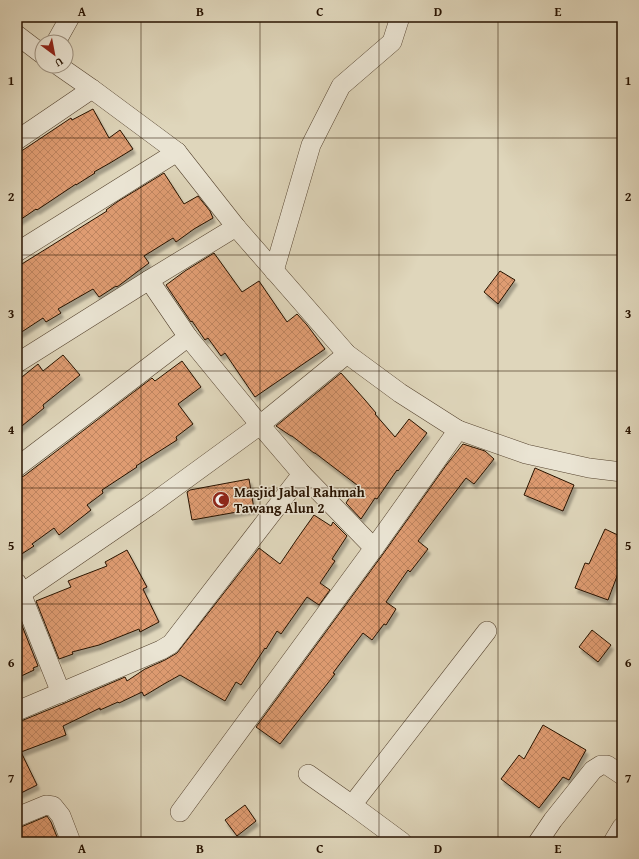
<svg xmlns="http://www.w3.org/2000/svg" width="639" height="859" font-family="'Gentium Book Plus',serif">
<defs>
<pattern id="building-cross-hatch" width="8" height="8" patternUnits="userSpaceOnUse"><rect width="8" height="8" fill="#df9c72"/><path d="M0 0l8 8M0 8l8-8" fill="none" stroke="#bf8561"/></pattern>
<filter id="shadow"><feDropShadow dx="2.5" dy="4.5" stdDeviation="1" flood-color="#0004"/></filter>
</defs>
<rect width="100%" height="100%" fill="#dfd6bb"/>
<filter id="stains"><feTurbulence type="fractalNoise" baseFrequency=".005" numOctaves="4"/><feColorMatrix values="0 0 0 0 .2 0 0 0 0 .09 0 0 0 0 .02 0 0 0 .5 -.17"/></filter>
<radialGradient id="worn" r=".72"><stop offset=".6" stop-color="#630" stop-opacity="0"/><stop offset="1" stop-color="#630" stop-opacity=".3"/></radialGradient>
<g fill="url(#building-cross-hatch)" stroke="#271200" filter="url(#shadow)">
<polygon points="93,109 109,138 120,130 133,149 110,163 94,172 95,173 76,185 76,184 37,210 36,209 17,222 17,154 71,118 72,120"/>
<polygon points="164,173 184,204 198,196 210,211 213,218 194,229 176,242 173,238 144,256 149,263 117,287 116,286 99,297 93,289 58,309 61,313 46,322 43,318 17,335 17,267 107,211 106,210 117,202"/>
<polygon points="214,253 242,292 259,281 287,322 297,314 307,325 325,349 255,397 225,353 221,356 208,338 205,340 192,321 191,322 166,285 185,271"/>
<polygon points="500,271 515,280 498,304 484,292"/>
<polygon points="63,355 80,375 43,405 44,408 17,430 17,381 38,364 43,371"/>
<polygon points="182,361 201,387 178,404 193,424 176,437 177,440 136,466 137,467 102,490 103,493 87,505 91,510 59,535 54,528 32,544 34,546 17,557 17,478 24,476 152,378 155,381"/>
<polygon points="341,373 365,400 376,413 375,414 395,437 409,419 427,433 398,471 397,470 377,499 375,498 361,519 346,503 357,486 357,485 315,453 314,453 292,436 291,436 276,426"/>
<polygon points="463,444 485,451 494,459 474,484 466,478 418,541 428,549 410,572 408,570 386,602 396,609 386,625 384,624 372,640 363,633 333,673 335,674 280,744 256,727 383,554 447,464"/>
<polygon points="535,468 574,485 563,511 524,495"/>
<polygon points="249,479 254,509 192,520 187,492 190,490"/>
<polygon points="314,515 331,526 333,522 347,536 332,559 335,561 320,583 330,590 319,605 307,597 281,634 277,631 266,649 265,648 241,685 236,682 225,701 180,675 164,684 144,696 142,692 119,703 118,702 100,710 100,708 63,726 66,735 21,752 37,785 17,795 17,722 21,721 65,703 125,677 127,681 145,669 165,660 177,653 259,548 280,564 297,539"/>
<polygon points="605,529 622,537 622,563 608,600 575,588 585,563 589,564"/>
<polygon points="127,550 147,587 143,589 159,622 140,632 139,629 99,645 72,652 73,654 59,659 36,601 71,587 68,581 107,566 105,562"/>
<polygon points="17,613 38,666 33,668 34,670 17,678"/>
<polygon points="592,630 611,645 598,662 579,647"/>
<polygon points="543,725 586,750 569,780 563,777 539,808 501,779 519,755 524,759"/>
<polygon points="245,805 256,821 237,836 225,820"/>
<polygon points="47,816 51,822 59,842 17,842 17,828 21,827"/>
</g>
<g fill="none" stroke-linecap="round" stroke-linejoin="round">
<defs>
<g id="minor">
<polyline points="17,35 42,54"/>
<polyline points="56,42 70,17"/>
<polyline points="59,66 92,89 177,152 236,227 347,354 400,393 458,430"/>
<polyline points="17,140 92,89"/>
<polyline points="17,252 177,152"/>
<polyline points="274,271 311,145 341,86 392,42 400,17"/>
<polyline points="149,280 188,337"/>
<polyline points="17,363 149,280 236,227"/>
<polyline points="17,467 188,337 260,425 302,474"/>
<polyline points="17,583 61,693"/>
<polyline points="17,595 22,593 149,506 260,425 347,354"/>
<polyline points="17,711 161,650 171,644 302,474 374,548"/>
<polyline points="308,774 352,805 402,842"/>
<polyline points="352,805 487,631"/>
<polyline points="180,812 374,548 458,430 526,454 589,468 622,472"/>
<polyline points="17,817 46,805 53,806 61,816 71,842"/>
<polyline points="538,842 553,820 593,770 601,765 607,765 622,775"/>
<polyline points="613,842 622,827"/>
</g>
</defs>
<use href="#minor" stroke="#55432f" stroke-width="20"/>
<use href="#minor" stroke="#eae4d3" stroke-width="19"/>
</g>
<path fill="none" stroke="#271200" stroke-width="1" stroke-opacity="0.55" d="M141,17V842M260,17V842M379,17V842M498,17V842M17,138H622M17,255H622M17,371H622M17,488H622M17,604H622M17,721H622"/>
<defs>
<symbol id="mosque-disc" viewBox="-11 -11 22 22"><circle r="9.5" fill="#8f2418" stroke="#eae4d3"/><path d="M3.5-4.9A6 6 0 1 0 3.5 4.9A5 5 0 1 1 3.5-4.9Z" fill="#fff"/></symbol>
</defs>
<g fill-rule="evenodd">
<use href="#mosque-disc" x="211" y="490" width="20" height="20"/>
</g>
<g text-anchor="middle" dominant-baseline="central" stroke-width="3" stroke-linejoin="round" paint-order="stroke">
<g font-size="14" font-weight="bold" fill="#271200" stroke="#eae4d3" text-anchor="start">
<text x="234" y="492">Masjid Jabal Rahmah<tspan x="234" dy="16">Tawang Alun 2</tspan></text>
</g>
</g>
<rect width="639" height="859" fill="none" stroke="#dfd6bb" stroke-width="44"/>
<g transform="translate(54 54) rotate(148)"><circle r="19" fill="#eae4d3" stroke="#9c907f"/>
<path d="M0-3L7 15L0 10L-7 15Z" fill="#8f2418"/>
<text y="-6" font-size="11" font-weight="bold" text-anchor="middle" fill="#271200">U</text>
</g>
<rect x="22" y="22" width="595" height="815" fill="none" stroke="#271200" stroke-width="1.5"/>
<g font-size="13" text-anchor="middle" font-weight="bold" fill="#271200">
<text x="82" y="16">A</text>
<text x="200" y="16">B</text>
<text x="320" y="16">C</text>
<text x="438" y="16">D</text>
<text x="558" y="16">E</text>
<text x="11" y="85">1</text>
<text x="628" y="85">1</text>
<text x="11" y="201">2</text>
<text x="628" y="201">2</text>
<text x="11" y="318">3</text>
<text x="628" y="318">3</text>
<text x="11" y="434">4</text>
<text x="628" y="434">4</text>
<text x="11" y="550">5</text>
<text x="628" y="550">5</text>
<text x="11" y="667">6</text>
<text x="628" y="667">6</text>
<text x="11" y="783">7</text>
<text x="628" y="783">7</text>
<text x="82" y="853">A</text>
<text x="200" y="853">B</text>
<text x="320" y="853">C</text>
<text x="438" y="853">D</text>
<text x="558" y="853">E</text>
</g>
<rect width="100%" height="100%" filter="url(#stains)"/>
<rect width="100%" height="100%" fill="url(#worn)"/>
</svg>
